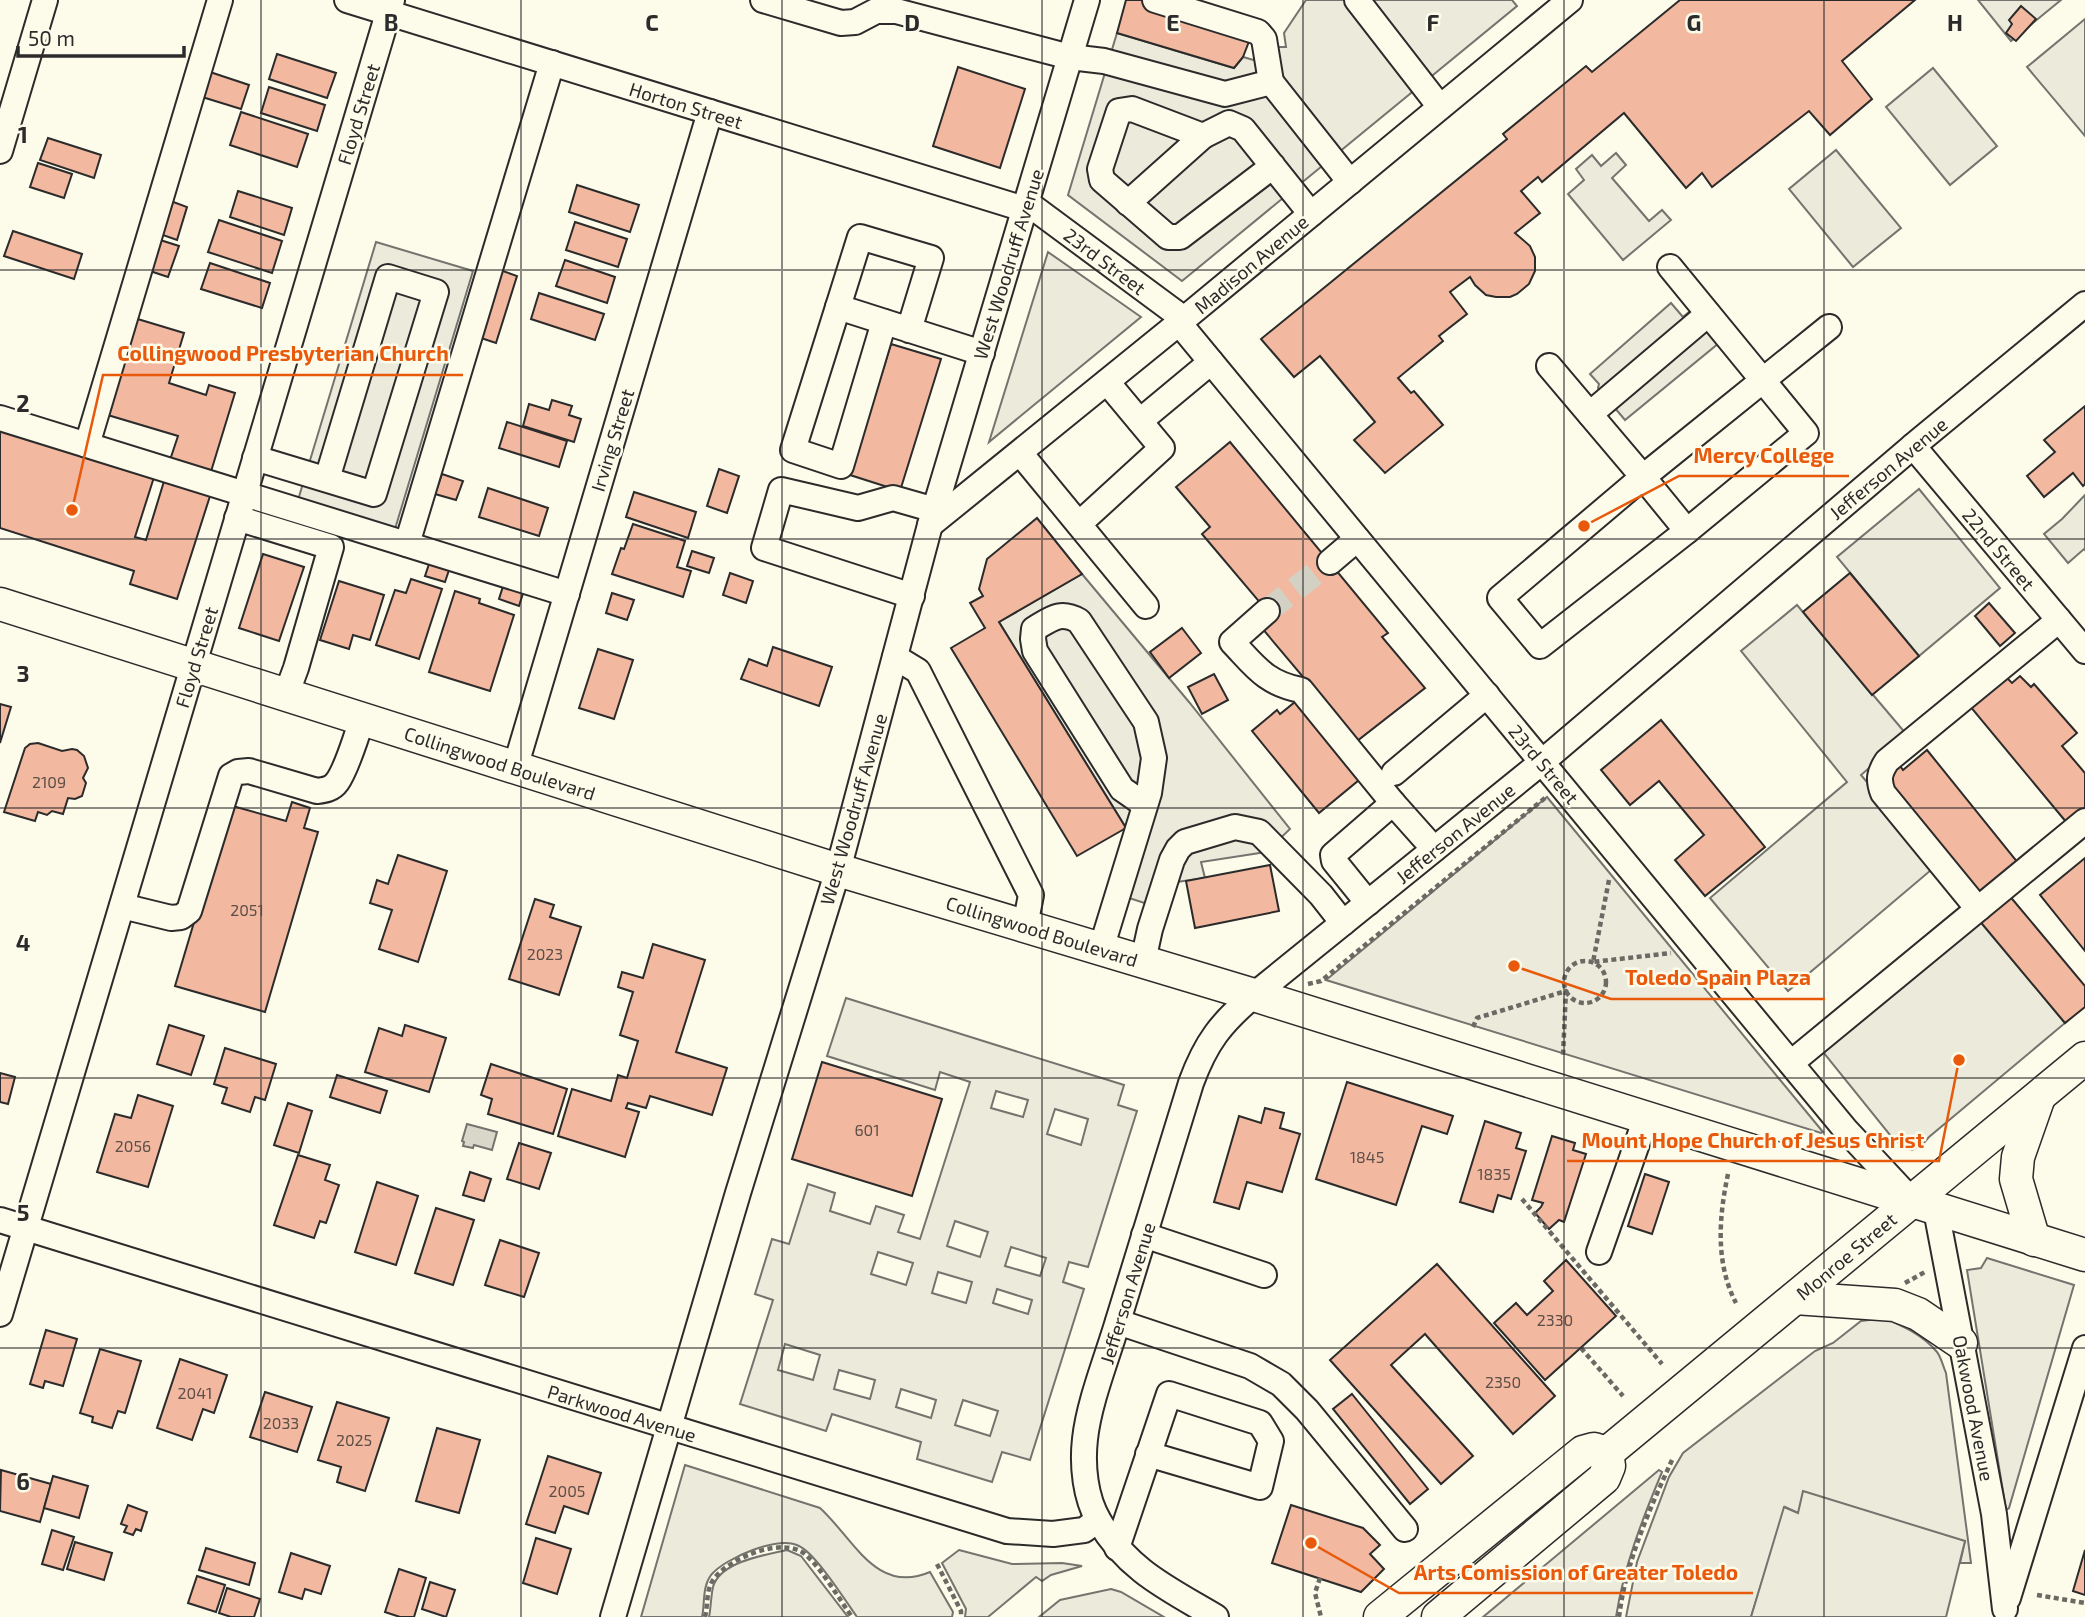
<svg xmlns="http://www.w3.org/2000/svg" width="2085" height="1617" font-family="'Exo 2',sans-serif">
<rect width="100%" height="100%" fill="#fdfbea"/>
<g fill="#ecebdb" stroke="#74746e" stroke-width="2">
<polygon points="1048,252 1141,317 989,442"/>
<polygon points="1547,797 1823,1132 1821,1133 1326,980"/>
<polygon points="1978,919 2065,1023 1929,1137 1923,1144 1912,1150 1894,1140 1823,1052"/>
<polygon points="1987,1258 2074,1285 2009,1508 2006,1510 1967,1270 1981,1268"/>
<path d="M1884,1318C1903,1326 1923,1335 1937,1352C1941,1357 1943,1366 1946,1373L1971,1563H1960L1965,1541L1798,1513L1785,1507L1751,1617H1626L1637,1562L1669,1477L1683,1453L1815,1351L1833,1343L1861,1321Z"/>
<path d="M685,1465L820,1508C854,1539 876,1595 930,1572L953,1612L952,1617H857C845,1600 816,1554 799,1546C779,1535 725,1558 711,1575C702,1587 705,1604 702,1617H641Z"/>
<path d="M1659,1470L1662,1472C1642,1520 1624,1566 1616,1617H1483Z"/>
<path d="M787,1550L801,1556L848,1617H709C711,1609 711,1590 714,1584C724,1561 765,1555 787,1550Z"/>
<polygon points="959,1550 1012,1564 1062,1563 1082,1566 1051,1575 1042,1581 1036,1577 988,1617 965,1617 966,1609 942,1563"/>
<polygon points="1111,1589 1121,1592 1164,1617 1039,1617 1060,1600"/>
</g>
<g fill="#eceadb" stroke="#74746e" stroke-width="2" fill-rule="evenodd">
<polygon points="1306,0 1512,0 1517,6 1182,281 1068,195 1117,33 1234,68 1243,57 1271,65 1277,47 1286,47 1284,33"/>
<polygon points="1978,0 2061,0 2011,41"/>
<polygon points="2085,19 2085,136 2027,67"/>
<polygon points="1933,68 1997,146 1950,185 1886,107"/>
<polygon points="1836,150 1901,228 1853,267 1789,189"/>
<polygon points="1616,153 1626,165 1612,178 1649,221 1662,210 1671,220 1623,260 1568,194 1584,180 1576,169 1592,155 1601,166"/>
<polygon points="376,242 473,271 395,529 298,500"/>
<polygon points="1709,295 1736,329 1625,420 1598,388 1599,384 1590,374 1671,303 1683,317"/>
<polygon points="1919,489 2000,588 1919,656 1837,557"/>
<polygon points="2085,495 2085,550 2084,549 2068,563 2044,534 2062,519"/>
<polygon points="1082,574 1189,702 1290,829 1266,852 1201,862 1205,878 1177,882 1169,911 1126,897 1126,828 999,622"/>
<polygon points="1797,605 1907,735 1861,775 1937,865 1788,991 1710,898 1847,782 1741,651"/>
<path d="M846,998L1124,1085L1118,1105L1137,1111L1088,1267L1069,1262L1063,1282L1084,1289L1030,1460L1002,1452L992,1482L917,1459L921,1442L832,1414L826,1431L740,1404L773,1300L755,1294L772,1239L789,1244L808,1184L835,1193L830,1211L870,1224L876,1206L904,1215L898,1232L920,1239L970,1082L940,1072L935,1090L827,1056ZM996,1091L1028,1100L1023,1117L991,1108ZM1055,1109L1088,1119L1081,1145L1047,1134ZM955,1221L988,1232L980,1257L947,1246ZM1011,1247L1046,1258L1040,1276L1005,1266ZM878,1252L913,1263L906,1285L871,1274ZM938,1272L972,1282L966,1303L932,1293ZM997,1289L1032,1300L1028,1314L993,1303ZM785,1344L820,1355L813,1380L778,1370ZM839,1370L875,1380L870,1399L834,1389ZM901,1389L936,1400L931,1418L896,1407ZM963,1400L998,1411L990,1436L955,1425Z"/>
<polygon points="1803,1491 1965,1541 1946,1617 1751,1617 1784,1507 1798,1513"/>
</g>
<polygon fill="#d8d7c9" stroke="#74746e" stroke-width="2" points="467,1124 497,1132 492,1150 474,1145 473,1148 463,1146 464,1142 462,1141"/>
<g fill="#f2b8a0" stroke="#2b2b2b" stroke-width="2">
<polygon points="1126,0 1149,0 1253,31 1243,57 1234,68 1117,33"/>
<polygon points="1680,0 1915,0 1842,61 1872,99 1830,135 1809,111 1712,187 1702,173 1686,188 1624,113 1542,182 1538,177 1521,191 1540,213 1515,233 1530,246 1535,257 1535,271 1529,284 1517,294 1510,297 1496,297 1486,295 1475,285 1470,277 1450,292 1467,314 1439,336 1443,341 1398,378 1411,393 1414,391 1443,425 1385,473 1354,440 1375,422 1320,356 1294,377 1261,339 1507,139 1503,134 1586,66 1592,72"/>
<polygon points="2021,6 2036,19 2016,41 2006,33 2012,24 2009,20"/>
<polygon points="277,54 336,73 327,98 269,79"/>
<polygon points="958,67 1025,89 1000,168 933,146"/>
<polygon points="207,71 249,85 241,109 199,96"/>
<polygon points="269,87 325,105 317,131 261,113"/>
<polygon points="241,112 308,134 297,167 230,145"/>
<polygon points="48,138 101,155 94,178 40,160"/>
<polygon points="38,163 72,174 64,198 30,187"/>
<polygon points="577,185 639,205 630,232 569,212"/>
<polygon points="238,191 292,208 284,235 230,217"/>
<polygon points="168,200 187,207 177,240 157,233"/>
<polygon points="219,220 282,241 272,273 208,252"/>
<polygon points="575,222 627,239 618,267 566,250"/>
<polygon points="13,231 82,254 74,279 4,256"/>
<polygon points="157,239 179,246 168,277 147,270"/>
<polygon points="565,260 615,277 607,303 556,286"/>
<polygon points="210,263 270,283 262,308 201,289"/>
<polygon points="497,269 517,276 496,343 475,336"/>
<polygon points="539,293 604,314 595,340 531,319"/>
<polygon points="131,317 184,333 169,383 206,395 209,385 235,393 209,478 168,466 178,436 101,413"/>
<polygon points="891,344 941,359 900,491 850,475"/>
<polygon points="552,400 572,406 569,415 581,419 574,442 523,426 529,404 549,410"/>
<polygon points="2085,406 2085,484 2083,486 2073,473 2044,497 2027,476 2055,452 2044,440"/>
<polygon points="507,422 567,441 559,467 499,448"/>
<polygon points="0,425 155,474 135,537 146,540 165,478 211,493 177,599 130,584 134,571 0,528"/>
<polygon points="1230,442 1388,633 1382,637 1425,688 1357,741 1261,627 1273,618 1202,534 1210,527 1176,487"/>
<polygon points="719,469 739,476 727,513 707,506"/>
<polygon points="442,474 463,481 456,500 435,494"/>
<polygon points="488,488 548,508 539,536 479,517"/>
<polygon points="634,492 696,512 688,538 626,517"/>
<polygon points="1037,518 1082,574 999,622 1126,828 1077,856 951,648 985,628 970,603 983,596 979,589 987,559"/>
<polygon points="633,524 685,541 677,567 691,571 683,597 612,574 621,548 624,549"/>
<polygon points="692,551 714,558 709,573 687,566"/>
<polygon points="263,554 304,567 279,641 239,628"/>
<polygon points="430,561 450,567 445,582 425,576"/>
<polygon points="730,573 753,581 746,603 723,595"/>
<polygon points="1850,573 1919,656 1872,695 1803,612"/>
<polygon points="411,579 442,589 419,659 376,645 395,590 406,593"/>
<polygon points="505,580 525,587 519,606 499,599"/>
<polygon points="339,581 384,595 370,640 353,635 349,649 320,640"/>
<polygon points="455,591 480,599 479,603 514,615 490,691 429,672"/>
<polygon points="612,593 634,600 627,620 606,613"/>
<polygon points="1989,603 2015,633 2000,646 1975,616"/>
<polygon points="1182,628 1201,653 1169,678 1150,652"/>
<polygon points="773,647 832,667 819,706 741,679 749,659 767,666"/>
<polygon points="598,649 633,660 614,719 579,708"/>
<polygon points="1214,674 1228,700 1202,714 1188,687"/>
<polygon points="2005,676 2012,683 2020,676 2031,687 2034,684 2077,733 2062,746 2085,773 2085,808 2067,823 1969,705"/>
<polygon points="1295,702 1359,780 1319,813 1252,731 1277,710 1280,714"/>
<polygon points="0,704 11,707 0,743"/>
<polygon points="1661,720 1765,847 1705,896 1675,860 1704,835 1659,781 1630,805 1601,770"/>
<polygon points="38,743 62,751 72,749 77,750 84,756 88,768 83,778 86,783 82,796 75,799 68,798 63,814 52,811 47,815 38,812 35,821 4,812 25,748 30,744"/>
<polygon points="1927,750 2019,864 1980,896 1882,775 1898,763 1903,770"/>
<polygon points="292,802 310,808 304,828 318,832 265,1012 175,986 229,805 286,821"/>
<polygon points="398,855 447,871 418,962 379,949 392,910 370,903 377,880 388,884"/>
<polygon points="2085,858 2085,951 2040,895"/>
<polygon points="1270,865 1279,911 1195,928 1186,881"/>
<polygon points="2008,894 2085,986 2085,1007 2065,1023 1978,919"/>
<polygon points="535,899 554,905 550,917 581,927 559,995 509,979"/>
<polygon points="653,944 705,960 676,1052 727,1068 712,1115 650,1096 646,1108 628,1103 626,1108 639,1112 625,1157 558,1136 572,1089 611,1101 618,1075 627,1078 638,1041 620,1035 633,992 618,987 622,972 643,978"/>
<polygon points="169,1025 204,1036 191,1075 157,1064"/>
<polygon points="405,1025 446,1038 429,1092 365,1072 379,1028 402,1036"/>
<polygon points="225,1048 276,1064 265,1100 255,1097 250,1112 222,1103 227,1088 214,1084"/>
<polygon points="822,1062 942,1099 912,1196 792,1159"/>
<polygon points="491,1064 567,1089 553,1134 488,1114 492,1099 481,1095"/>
<polygon points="0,1073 15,1077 8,1104 0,1102"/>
<polygon points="337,1075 387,1091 380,1113 330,1097"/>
<polygon points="1347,1082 1453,1116 1447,1134 1422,1126 1396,1205 1316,1179"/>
<polygon points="138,1095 173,1106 148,1187 97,1172 115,1114 131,1118"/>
<polygon points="288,1103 312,1111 299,1153 274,1145"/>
<polygon points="1265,1108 1284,1113 1280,1128 1300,1134 1282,1192 1247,1182 1239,1209 1214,1202 1239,1116 1261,1123"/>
<polygon points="1485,1121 1521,1133 1516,1148 1526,1151 1511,1199 1498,1195 1493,1212 1460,1202"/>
<polygon points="1552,1136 1575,1143 1573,1150 1586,1154 1564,1222 1559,1220 1549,1229 1535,1213 1541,1207 1543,1203 1532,1200"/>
<polygon points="519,1143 551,1153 539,1189 507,1179"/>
<polygon points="298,1155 330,1165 325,1180 339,1185 326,1223 320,1221 314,1238 274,1225"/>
<polygon points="470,1172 491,1179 484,1201 463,1195"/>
<polygon points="1645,1174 1669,1182 1652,1234 1628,1226"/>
<polygon points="377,1182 418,1196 396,1265 355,1252"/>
<polygon points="436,1208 474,1220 453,1285 415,1273"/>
<polygon points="500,1240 539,1253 524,1297 485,1285"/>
<polygon points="1566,1260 1616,1316 1545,1380 1494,1323 1516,1303 1527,1315 1553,1291 1544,1281"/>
<polygon points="1437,1264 1555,1396 1513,1434 1425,1334 1391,1365 1473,1456 1441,1484 1330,1360"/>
<polygon points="46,1330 77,1339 63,1386 45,1381 43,1388 30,1384"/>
<polygon points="100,1349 141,1361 125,1413 118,1411 112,1428 92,1422 93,1417 80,1413"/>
<polygon points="180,1359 227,1375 214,1413 203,1409 192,1440 157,1428"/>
<polygon points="265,1392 312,1407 297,1452 250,1437"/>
<polygon points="1352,1394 1428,1489 1410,1504 1333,1409"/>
<polygon points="337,1402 389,1418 365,1491 337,1482 341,1467 318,1460"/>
<polygon points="437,1428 480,1440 459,1513 416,1501"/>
<polygon points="548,1456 601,1473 588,1514 564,1506 555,1533 526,1524"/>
<polygon points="1,1470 51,1484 40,1522 0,1511"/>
<polygon points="53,1476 88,1486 79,1518 44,1508"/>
<polygon points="128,1505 147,1512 141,1531 136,1529 133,1535 124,1532 127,1526 121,1524"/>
<polygon points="1291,1505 1363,1528 1380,1545 1370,1554 1384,1569 1361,1592 1272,1563"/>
<polygon points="52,1530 74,1537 63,1570 42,1564"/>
<polygon points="536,1538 571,1549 557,1594 523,1583"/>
<polygon points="75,1542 112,1553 104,1580 67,1569"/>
<polygon points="206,1548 255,1563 249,1585 199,1570"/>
<polygon points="2085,1550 2085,1595 2073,1591"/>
<polygon points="291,1553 330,1566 321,1594 305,1589 302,1599 279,1592"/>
<polygon points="399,1569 426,1578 414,1617 400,1617 385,1612"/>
<polygon points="197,1576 225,1585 216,1612 188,1603"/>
<polygon points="430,1582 455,1590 446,1617 422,1609"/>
<polygon points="227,1588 260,1599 254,1617 231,1617 219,1613"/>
</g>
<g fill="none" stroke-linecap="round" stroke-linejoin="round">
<polyline stroke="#d3d1c4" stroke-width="24" stroke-dasharray="24 12" stroke-linecap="butt" points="1267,611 1330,562"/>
<defs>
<g id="minor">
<polyline points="347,0 1024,209"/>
<polyline points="763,0 841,23 855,22 876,11 896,11 1070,57 1104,61 1225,94 1271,82 1264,39 1258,32 1155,0"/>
<polyline points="1357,0 1440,107"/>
<polyline points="1271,82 1350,182"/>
<polyline points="0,151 45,0"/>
<polyline points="1273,166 1180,237 1168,237 1102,180 1100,169 1119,111 1132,109 1203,136 1229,123 1243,129 1311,214"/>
<polyline points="1026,202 1184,319"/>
<polyline points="1128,203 1203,136"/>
<polyline points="1670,267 1806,433 1687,531"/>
<polyline points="838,307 793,450 841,466 884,322"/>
<polyline points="1179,323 1845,1129 1912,1201"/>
<polyline points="909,330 931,258 860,237 838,307 982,353"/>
<polyline points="1549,366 1643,477 1829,327"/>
<polyline points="1590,414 1708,314"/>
<polyline points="0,418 567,594"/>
<polyline points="1140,421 1211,362"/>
<polyline points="87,445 220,0"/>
<polyline points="1913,446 2085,651"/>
<polyline points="1020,453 1146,606"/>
<polyline points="255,458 374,494 436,292 388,277 327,479"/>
<polygon points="1643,477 1687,531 1540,646 1500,598"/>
<polyline points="237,518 331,547 296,668 286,695"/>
<polyline points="1079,524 1162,448 1107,382"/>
<polyline points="930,525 1184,319 1570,0"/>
<polyline points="407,544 552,63"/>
<polyline points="1330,562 1357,539"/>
<polyline points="912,596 764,548 781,490 858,508 893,498 935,510"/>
<path d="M1267,611L1232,642C1255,666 1265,683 1301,690L1393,803L1434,849"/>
<polyline points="895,657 918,671 1031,895 1025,926"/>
<polyline points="515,768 710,112"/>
<polyline points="1394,773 1487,695"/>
<polyline points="1368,903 1334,861 1333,855 1393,803"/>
<path d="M122,906L171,918L181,917L189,911L231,776L238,772L249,771L317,791C325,790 332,789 337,782C346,770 357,735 362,719"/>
<path d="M1978,909L1883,793C1878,780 1879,773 1887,761L2059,620"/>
<path d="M1101,949L1149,793L1154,758L1146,722L1079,621C1060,610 1051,619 1034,629L1033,639L1035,651L1122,789L1145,805"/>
<polyline points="1143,961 1150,929 1172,860 1178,849 1185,842 1235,827 1259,832 1321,895 1343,923"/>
<polyline points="1791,1063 2085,821"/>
<polyline points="1936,1210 1994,1514 2005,1609"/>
<polyline points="0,1220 1007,1531 1053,1534 1084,1530 1098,1520"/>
<polyline points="1144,1235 1264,1275"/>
<polyline points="1599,1252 1646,1118"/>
<polyline points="0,1314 392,0"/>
<polyline points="1118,1322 1250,1366 1281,1384 1307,1410 1405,1529"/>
<polyline points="1117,1548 1169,1394 1260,1423 1271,1441 1260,1487 1148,1454"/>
<polyline points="2008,1598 2085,1348"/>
<polyline points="613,1617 738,1193 838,870 930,525 1087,0"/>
<path d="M1216,1617C1169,1589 1128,1571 1099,1521C1085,1498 1082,1465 1085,1439C1089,1402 1107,1358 1118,1321C1142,1242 1166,1163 1191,1083C1206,1042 1221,1023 1254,995L1542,762L1919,441L2085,304"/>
</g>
<g id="major">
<polyline points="0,604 838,870 1254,995 2085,1255"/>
<polyline points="2034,1240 2016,1179 2018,1157 2039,1097"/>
<polyline points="1795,1298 1895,1305 1918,1314 1961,1343"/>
<polyline points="1607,1453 2085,1058"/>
<polyline points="1380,1617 1583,1452 1594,1449 1607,1453"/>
<polyline points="1438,1617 1604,1478 1609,1466 1607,1453"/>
</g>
</defs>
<use href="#minor" stroke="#2b2b2b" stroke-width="28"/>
<use href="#major" stroke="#2b2b2b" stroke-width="35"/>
<g stroke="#6a6964" stroke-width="4.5" stroke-dasharray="5 3.5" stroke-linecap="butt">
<polyline points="1609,880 1593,962 1671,953"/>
<circle cx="1585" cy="982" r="21"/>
<polyline points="1308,984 1321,981 1545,798"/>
<polyline points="1473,1027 1477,1018 1566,991 1563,1055"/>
<path d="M1728,1174C1719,1216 1715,1263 1736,1303"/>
<polyline points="1522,1199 1662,1364"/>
<polyline points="1905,1283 1925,1272"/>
<polyline points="1581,1348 1623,1396"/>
<polyline points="937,1564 961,1611 961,1617"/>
<polyline points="1320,1578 1315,1593 1321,1617"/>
<polyline points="2037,1595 2085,1603"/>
<path d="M705,1617C708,1605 706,1590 713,1580C728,1558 784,1535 806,1555C821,1568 840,1600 852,1617"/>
<path d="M1619,1617C1626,1561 1649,1511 1672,1460"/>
</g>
<use href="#minor" stroke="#fdfbea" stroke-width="24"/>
<use href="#major" stroke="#fdfbea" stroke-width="32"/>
</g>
<path fill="none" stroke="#2b2b2b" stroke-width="2" stroke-opacity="0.55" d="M261,0V1617M521,0V1617M782,0V1617M1042,0V1617M1303,0V1617M1564,0V1617M1824,0V1617M0,270H2085M0,539H2085M0,808H2085M0,1078H2085M0,1348H2085"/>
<g text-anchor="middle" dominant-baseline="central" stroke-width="5" stroke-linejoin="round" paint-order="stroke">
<g font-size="16" fill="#5d4e48">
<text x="49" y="781">2109</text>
<text x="247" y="909">2051</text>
<text x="545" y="953">2023</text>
<text x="867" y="1129">601</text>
<text x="133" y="1145">2056</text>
<text x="1367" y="1156">1845</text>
<text x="1494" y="1173">1835</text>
<text x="1555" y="1319">2330</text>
<text x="1503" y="1381">2350</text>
<text x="195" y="1392">2041</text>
<text x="281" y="1422">2033</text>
<text x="354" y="1439">2025</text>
<text x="567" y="1490">2005</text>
</g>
<g font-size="19" fill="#2b2b2b" stroke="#fdfbea">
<text transform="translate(686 105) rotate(17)">Horton Street</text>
<text transform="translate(358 114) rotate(-73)">Floyd Street</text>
<text transform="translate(1105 261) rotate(37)">23rd Street</text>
<text transform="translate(1008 264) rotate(-73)">West Woodruff Avenue</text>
<text transform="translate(1251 264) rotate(-40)">Madison Avenue</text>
<text transform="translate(612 440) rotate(-73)">Irving Street</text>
<text transform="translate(1888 468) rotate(-40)">Jefferson Avenue</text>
<text transform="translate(1999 549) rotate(50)">22nd Street</text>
<text transform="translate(196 657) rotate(-73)">Floyd Street</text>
<text transform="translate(500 763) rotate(18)">Collingwood Boulevard</text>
<text transform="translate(1544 764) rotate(50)">23rd Street</text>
<text transform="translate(853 809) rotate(-74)">West Woodruff Avenue</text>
<text transform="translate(1455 833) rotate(-39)">Jefferson Avenue</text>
<text transform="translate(1042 931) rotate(17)">Collingwood Boulevard</text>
<text transform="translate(1846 1256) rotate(-40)">Monroe Street</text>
<text transform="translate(1127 1293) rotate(-73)">Jefferson Avenue</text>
<text transform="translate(1974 1408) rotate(79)">Oakwood Avenue</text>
<text transform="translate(622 1413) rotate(17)">Parkwood Avenue</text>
</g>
</g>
<g font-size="23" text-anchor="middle" font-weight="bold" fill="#2b2b2b" stroke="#fdfbea" stroke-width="5" stroke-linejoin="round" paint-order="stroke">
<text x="391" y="31">B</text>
<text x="652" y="31">C</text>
<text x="912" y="31">D</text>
<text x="1173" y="31">E</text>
<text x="1433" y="31">F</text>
<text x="1694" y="31">G</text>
<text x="1955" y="31">H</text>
<text x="23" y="143">1</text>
<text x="23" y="412">2</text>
<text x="23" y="682">3</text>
<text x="23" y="951">4</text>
<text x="23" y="1221">5</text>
<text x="23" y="1490">6</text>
</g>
<path fill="none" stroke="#e8590c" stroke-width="2.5" d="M72 510L103 375H463M1584 526L1679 476H1849M1514 966L1611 999H1825M1959 1060L1939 1161H1567M1311 1543L1399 1593H1753"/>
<g fill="#e8590c" stroke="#fdfbea" stroke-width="2.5">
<circle cx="72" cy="510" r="7"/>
<circle cx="1584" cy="526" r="7"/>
<circle cx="1514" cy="966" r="7"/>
<circle cx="1959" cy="1060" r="7"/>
<circle cx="1311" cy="1543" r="7"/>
</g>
<g font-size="21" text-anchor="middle" font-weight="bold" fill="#e8590c" stroke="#fdfbea" stroke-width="5" stroke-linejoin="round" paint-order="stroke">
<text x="283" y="361">Collingwood Presbyterian Church</text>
<text x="1764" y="463">Mercy College</text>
<text x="1718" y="985">Toledo Spain Plaza</text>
<text x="1753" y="1148">Mount Hope Church of Jesus Christ</text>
<text x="1576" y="1580">Arts Comission of Greater Toledo</text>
</g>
<path d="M18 46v10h166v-10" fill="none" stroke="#2b2b2b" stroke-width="3.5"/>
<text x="28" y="46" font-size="21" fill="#2b2b2b" stroke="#fdfbea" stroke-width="5" paint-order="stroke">50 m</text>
</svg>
